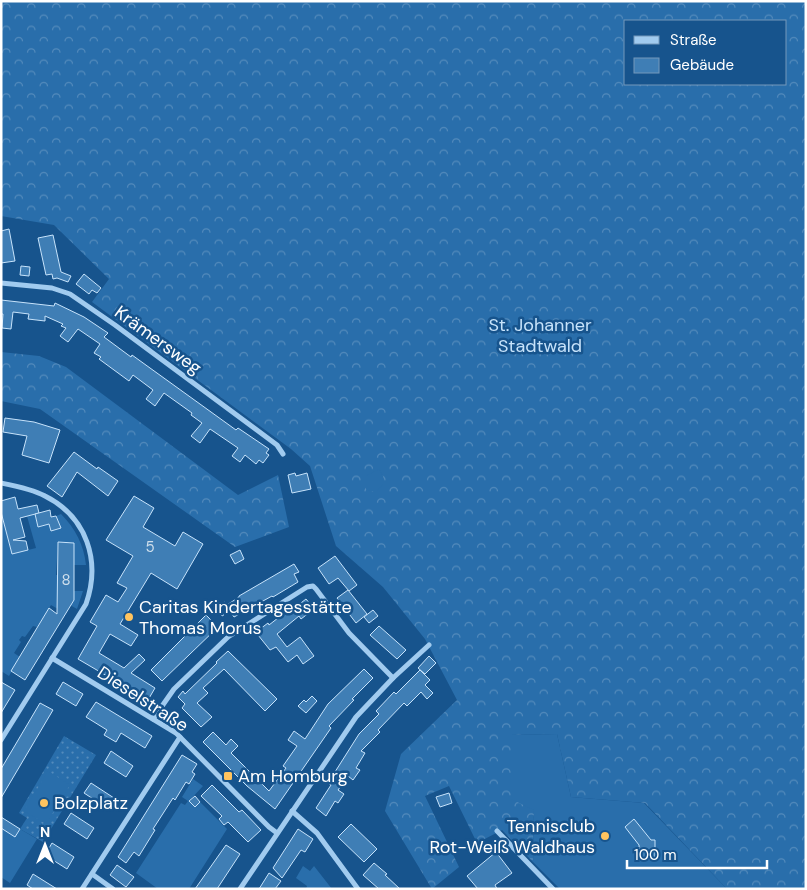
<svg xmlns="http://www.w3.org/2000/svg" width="807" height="890" font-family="'DM Sans',sans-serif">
<defs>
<pattern id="grass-dots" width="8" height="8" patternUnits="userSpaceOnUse" patternTransform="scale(1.25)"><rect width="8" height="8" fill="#296eab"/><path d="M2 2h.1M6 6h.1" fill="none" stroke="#548bbc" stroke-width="1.8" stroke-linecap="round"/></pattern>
<pattern id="forest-crowns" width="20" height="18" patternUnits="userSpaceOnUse" patternTransform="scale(1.25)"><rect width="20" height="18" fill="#296eab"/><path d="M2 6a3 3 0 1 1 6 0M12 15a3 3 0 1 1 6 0" fill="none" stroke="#548bbc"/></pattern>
</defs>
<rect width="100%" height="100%" fill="#17548d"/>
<polygon fill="url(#grass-dots)" points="64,736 96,755 43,842 20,829 27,818 19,813"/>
<g fill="url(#forest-crowns)" fill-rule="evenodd">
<path d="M1,1H806V889H727L645,803L571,797L557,734L511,735L534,810L533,862L502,830L477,843L449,786L425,796L459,867L432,889L385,811L401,754L457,700L425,639L383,587L336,546L310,466L291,449L92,302L109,279L54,225L1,216ZM626,21H786V84H626Z"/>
<polygon points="1,352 39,356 66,367 238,495 278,475 289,527 235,547 40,409 1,401"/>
</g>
<g fill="#296eab">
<polygon points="379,469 383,476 383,484 377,491 370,491 366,489 366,476"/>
<path d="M1,512L12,554L36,548L27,516L35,514L38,527L49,524L51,531L61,528L56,516L61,514C75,528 84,545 86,565H73L74,543L58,542L56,575H58L73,598L74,591H83L77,609L63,601L58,609L51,605L37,627L33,626L25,637L22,636L19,640L21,642L14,653L20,657L9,676L1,671Z"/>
<polygon points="557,734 571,797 644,803 727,889 560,889 533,862 534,810 511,799 511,735"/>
<polygon points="48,771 70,785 46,824 24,811"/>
<polygon points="193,779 203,786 189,801 195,807 200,802 227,829 189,889 158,889 136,873 181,803 185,805 188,801 182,797"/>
<polygon points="1,828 15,836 20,829 37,839 10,883 1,877"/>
<polygon points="303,866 310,871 314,866 332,889 306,889 307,886 296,878"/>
</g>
<g fill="#3f7eb5" stroke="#c7e3fb">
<polygon points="9,229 15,261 1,263 1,231"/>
<polygon points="53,235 61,272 71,276 68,282 57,278 53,279 52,274 46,275 38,238"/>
<polygon points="21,266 30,267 29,276 20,275"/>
<polygon points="84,274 101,288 97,293 92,290 89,294 76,284"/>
<polygon points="1,300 54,306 55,303 84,317 108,333 104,337 131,357 132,355 236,430 238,428 269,449 266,453 269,455 263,463 259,460 256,464 245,455 240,462 232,456 238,448 210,429 200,443 191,436 202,423 191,415 192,413 164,393 155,406 146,399 153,390 133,375 129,381 99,359 101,357 94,353 100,344 78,329 68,342 60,336 66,328 61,326 63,324 45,316 45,321 28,319 29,314 13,312 11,329 2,328 3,314 1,314"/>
<polygon points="5,418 34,422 60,430 49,463 22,455 27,436 3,432"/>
<polygon points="74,452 97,469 98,467 118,481 108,496 77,472 62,497 47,486"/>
<polygon points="295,473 296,476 307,473 311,489 292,493 288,475"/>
<polygon points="134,496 154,508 143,527 175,546 183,532 203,544 177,589 151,573 120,624 138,635 131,646 110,634 99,653 124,668 139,654 145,660 131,673 155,688 148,700 78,659 97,626 90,622 106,595 118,602 127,588 117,583 133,556 106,540"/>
<polygon points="15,497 18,509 37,505 39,513 20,518 25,537 13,540 26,541 28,550 12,554 1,512 1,501"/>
<polygon points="50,510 51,517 56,516 61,528 51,531 49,524 38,527 35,514"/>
<polygon points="58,542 74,543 74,600 25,680 11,671 49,608 57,614"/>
<polygon points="240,550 244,559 235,564 230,555"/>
<polygon points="335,556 357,585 349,591 338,578 329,584 318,568"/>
<polygon points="294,564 299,572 294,574 298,582 273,597 272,596 234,617 230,611 222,616 216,607 225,602 227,605 239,597 239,596"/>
<polygon points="348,590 367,614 356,623 337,598"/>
<polygon points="306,599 314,609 301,619 299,616 277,634 287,647 300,637 314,656 303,664 297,655 288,662 276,647 270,650 258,635 262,631 260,629 268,623 269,625 292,607 293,609"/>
<polygon points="373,610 378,616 369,623 364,617"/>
<polygon points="206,615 218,627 162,681 151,670"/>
<polygon points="379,626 406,650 397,659 370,635"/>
<polygon points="228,651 277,699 265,711 224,669 203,688 208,693 197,703 212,717 201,727 182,708 185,704 178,697 183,691 185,694 217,663 216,662"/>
<polygon points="429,656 436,663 425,674 418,668"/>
<polygon points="364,669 373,678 352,699 354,700 329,726 331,728 275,809 247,786 203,742 213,732 226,745 231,739 238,746 231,753 269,791 286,768 283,766 297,746 288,740 294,731 305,739 328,704"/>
<polygon points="420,670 430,680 425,685 433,693 427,699 421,692 407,706 404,703 378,730 380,732 361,751 365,753 356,768 360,770 353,780 348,776 338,790 344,794 338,803 335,801 326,816 316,808 331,785 328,783 359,734 379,714 376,711 394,692 396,694"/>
<polygon points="1,682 15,690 1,713"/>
<polygon points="63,682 83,694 76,706 56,694"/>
<polygon points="312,696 317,701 306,713 298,706 304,700 306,702"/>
<polygon points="96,702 152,736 145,748 121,733 116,742 104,735 107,730 86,717"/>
<polygon points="40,703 53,710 1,798 1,769"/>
<polygon points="111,751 133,766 126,777 104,763"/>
<polygon points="182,755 197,764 192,772 195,774 189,784 186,782 175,800 173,798 153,829 155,830 139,856 134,852 126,863 118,857"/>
<polygon points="91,783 114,798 107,808 84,793"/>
<polygon points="212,785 239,812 242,810 261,830 248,842 228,822 224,825 219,819 222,816 201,796"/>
<polygon points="449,793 452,803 440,807 436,797"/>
<polygon points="195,796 200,802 195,807 189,801"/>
<polygon points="71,813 94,828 87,839 64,824"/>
<polygon points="1,817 20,829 15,837 1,828"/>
<polygon points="634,819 651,840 655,840 655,859 640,859 639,845 625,827"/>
<polygon points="351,824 377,849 364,862 338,837"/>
<polygon points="298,829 313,839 305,852 301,850 282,878 273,868"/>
<polygon points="52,843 74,857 67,869 45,855"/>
<polygon points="226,845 240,854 217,889 195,889"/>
<polygon points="496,852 512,873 495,885 497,889 478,889 467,876"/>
<polygon points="374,863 387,874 385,875 400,889 379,889 363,875"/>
<polygon points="117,865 134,877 126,887 110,875"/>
<polygon points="269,873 281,881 275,889 259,889"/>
<polygon points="33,874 57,889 33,889 27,885"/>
</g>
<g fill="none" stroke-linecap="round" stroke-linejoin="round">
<g stroke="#a1cbef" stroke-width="5">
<polyline points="1,283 52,288 70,294 115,325 277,445 283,454"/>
<path d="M1,483C16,486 32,489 45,496C87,517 101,561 86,604L1,740"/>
<polyline points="52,658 176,733 269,827 277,833"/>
<polyline points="153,719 174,689 228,637 307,587 313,586 316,589 349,633 393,678"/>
<polyline points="292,811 317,833 358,889"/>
<polyline points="497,831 553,889"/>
<polyline points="92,874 113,889"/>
<polyline points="82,889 180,737"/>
<polyline points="240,889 356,717 393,678 429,645"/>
</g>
</g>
<g fill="#ffc45f" stroke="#17548d" stroke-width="2">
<circle cx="129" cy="617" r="5"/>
<rect x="223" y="771" width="10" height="10" rx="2.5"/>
<circle cx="44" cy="803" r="5"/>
<circle cx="605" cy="836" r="5"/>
</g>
<g text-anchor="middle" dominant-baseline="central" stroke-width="5" stroke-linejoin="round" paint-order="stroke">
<g font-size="15" fill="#cfdfec">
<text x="150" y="547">5</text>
<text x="66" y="580">8</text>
</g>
<g font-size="18" fill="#c7e3fb" stroke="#17548d">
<text x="540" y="325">St. Johanner<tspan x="540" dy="21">Stadtwald</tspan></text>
</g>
<g font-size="18" fill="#fff" stroke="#17548d">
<text transform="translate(158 340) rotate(36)">Krämersweg</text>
<text transform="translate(143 699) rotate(33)">Dieselstraße</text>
</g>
<g font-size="18" fill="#fff" stroke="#17548d" text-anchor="start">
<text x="139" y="607">Caritas Kindertagesstätte<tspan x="139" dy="21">Thomas Morus</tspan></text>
<text x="238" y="776">Am Homburg</text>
<text x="54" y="803">Bolzplatz</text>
<text x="595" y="826" text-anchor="end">Tennisclub<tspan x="595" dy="21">Rot-Weiß Waldhaus</tspan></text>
</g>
</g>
<rect width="807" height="890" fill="none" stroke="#ffffff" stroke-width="5"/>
<rect x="624" y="20" width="162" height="65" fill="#17548d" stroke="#7498bb"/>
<rect x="634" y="36" width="25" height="8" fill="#a1cbef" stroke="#7498bb"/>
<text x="670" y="45" font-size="15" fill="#ffffff">Straße</text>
<rect x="634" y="58" width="25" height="15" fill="#3f7eb5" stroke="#7498bb"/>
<text x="670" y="70" font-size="15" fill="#ffffff">Gebäude</text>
<g transform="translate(45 845)" stroke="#17548d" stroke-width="4" paint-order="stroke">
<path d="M0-4L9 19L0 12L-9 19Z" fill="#ffffff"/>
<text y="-8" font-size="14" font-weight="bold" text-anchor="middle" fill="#ffffff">N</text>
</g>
<path d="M627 860v8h140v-8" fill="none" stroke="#ffffff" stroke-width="2.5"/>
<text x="634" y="860" font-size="15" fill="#ffffff" stroke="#17548d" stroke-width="4" paint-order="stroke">100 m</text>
</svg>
